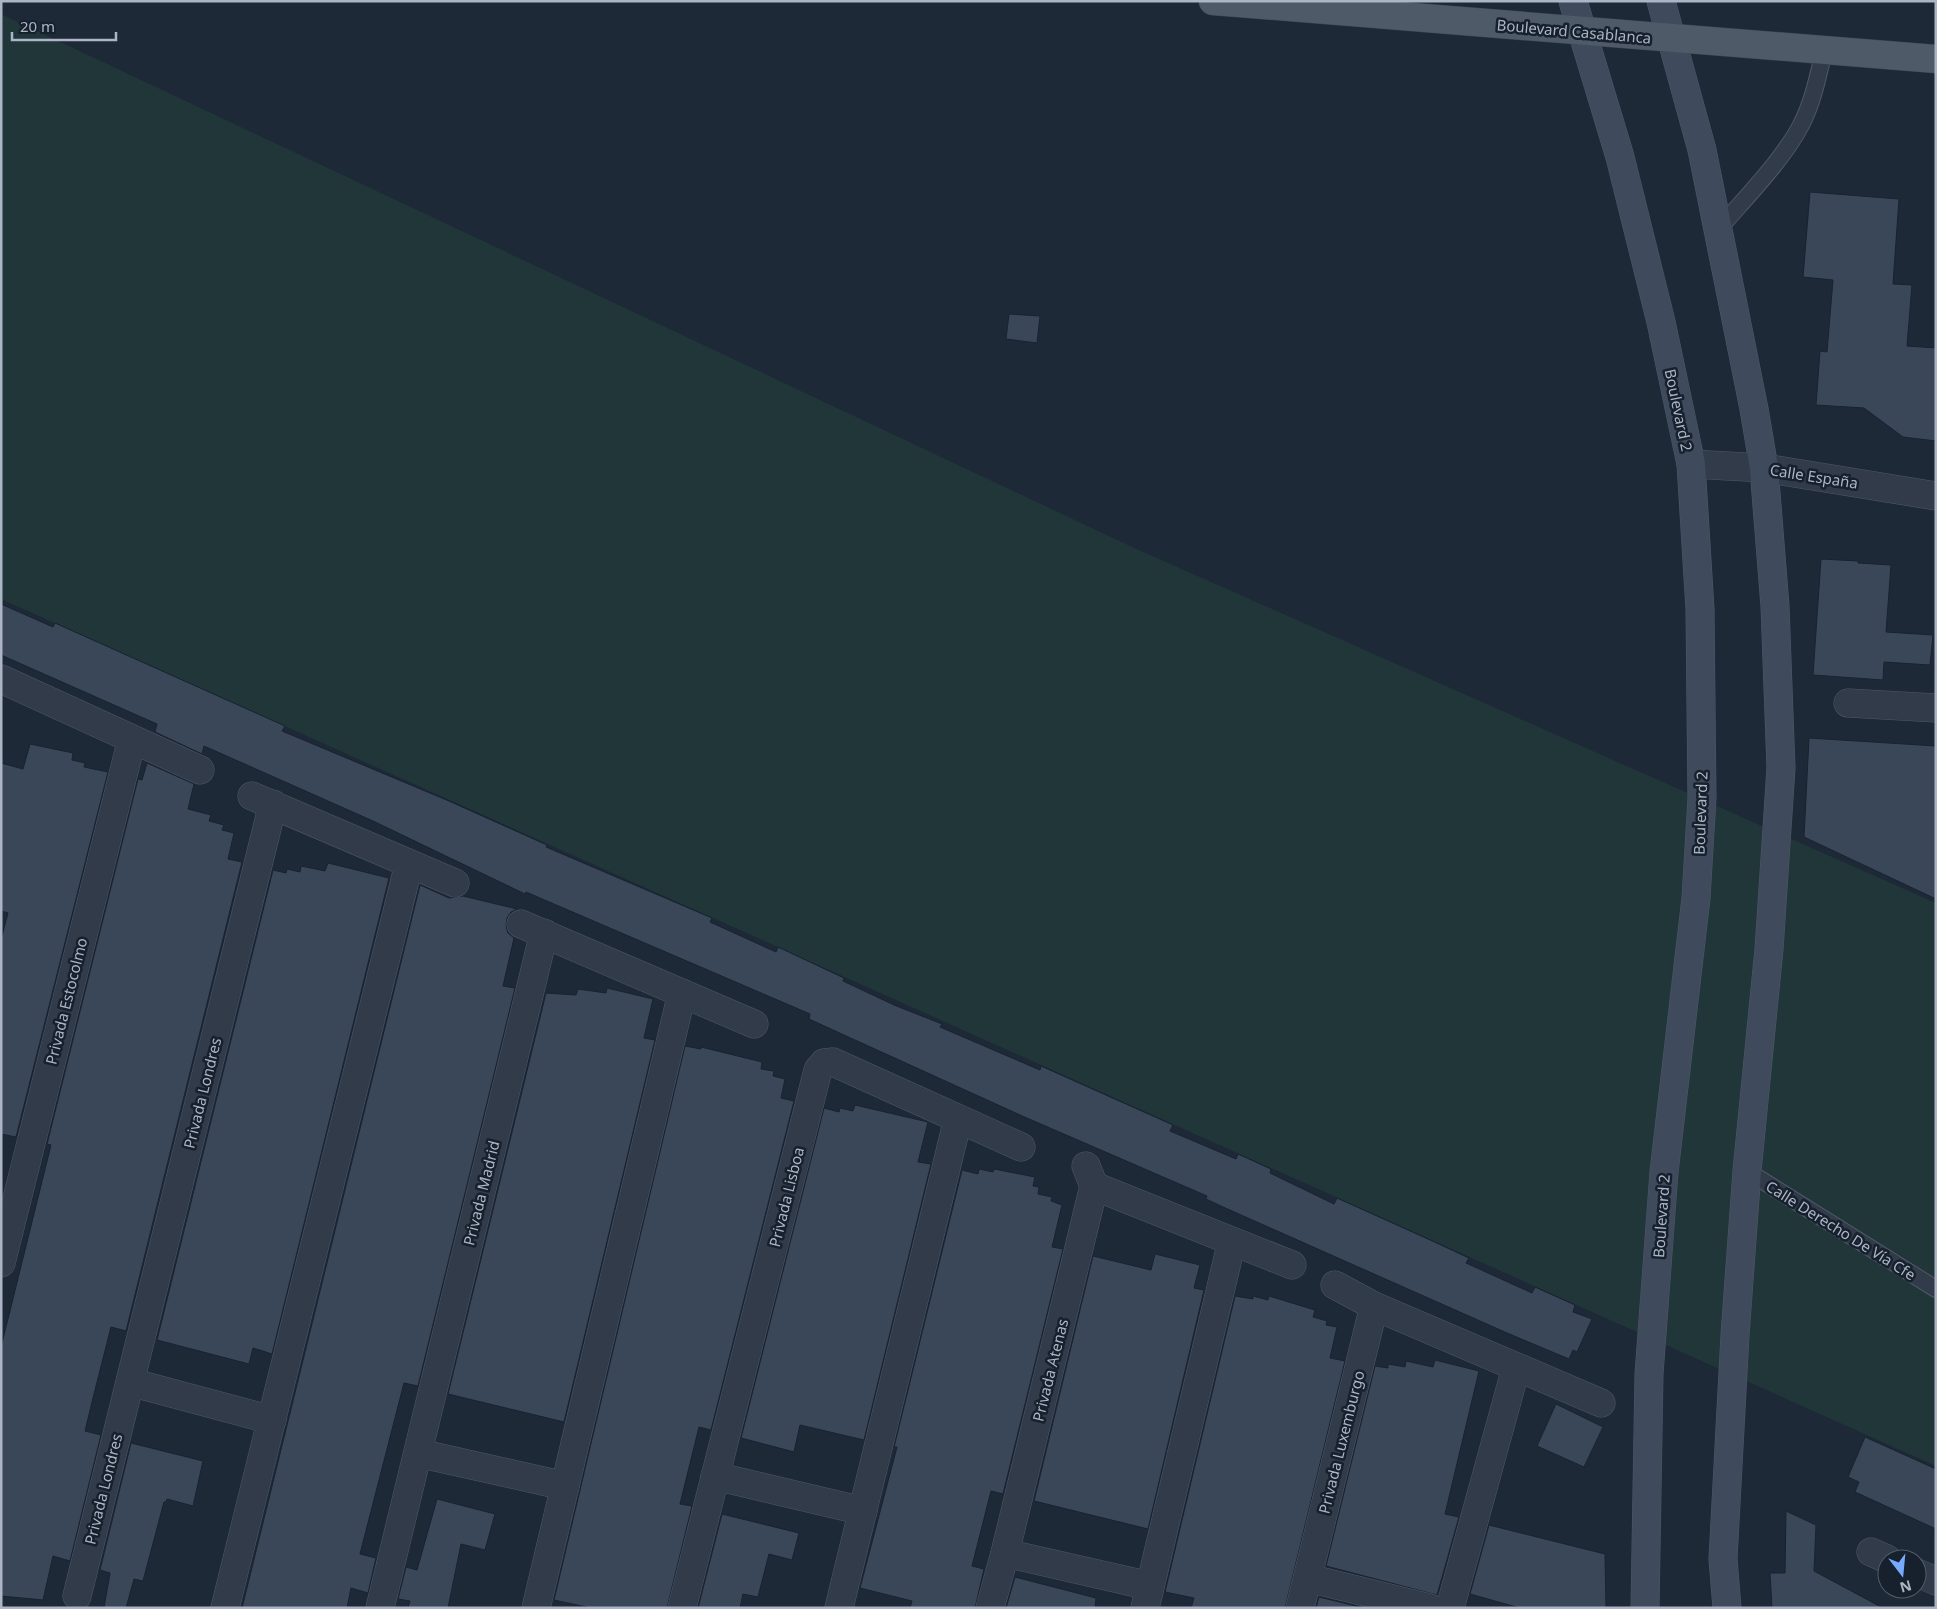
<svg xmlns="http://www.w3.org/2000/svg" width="1937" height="1609" font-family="'Noto Sans',sans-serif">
<rect width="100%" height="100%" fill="#1e2938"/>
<polygon fill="#203639" points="1,14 1132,547 1936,903 1936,1466 1,599"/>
<g fill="#394759" stroke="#19222f">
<polygon points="1810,192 1899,199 1893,284 1912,285 1907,346 1936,348 1936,441 1903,437 1864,408 1816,405 1820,351 1827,352 1833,280 1803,277"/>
<polygon points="1009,314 1040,316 1037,343 1006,339"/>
<polygon points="1821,559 1858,561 1858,563 1891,565 1886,632 1933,635 1930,665 1884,662 1883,680 1813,675"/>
<polygon points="1,604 53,627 55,623 285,726 282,731 449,801 547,845 546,847 712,918 710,922 776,952 778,947 844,978 843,981 894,1005 942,1024 940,1027 1040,1070 1041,1066 1173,1125 1170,1131 1236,1159 1238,1154 1271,1169 1270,1173 1334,1204 1337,1198 1428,1239 1469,1258 1466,1263 1532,1293 1535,1287 1575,1305 1573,1312 1592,1319 1577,1352 1573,1350 1569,1359 1507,1333 1223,1207 1206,1199 1207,1196 1020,1115 844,1035 809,1019 810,1014 526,892 525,894 373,821 204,746 202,754 155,732 157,724 1,655"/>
<polygon points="1809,738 1936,746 1936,899 1804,837"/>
<polygon points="30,744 73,753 72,760 85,763 84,767 108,772 16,1137 1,1134 1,940 8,913 1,911 1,763 23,769"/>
<polygon points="147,763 194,784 188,809 211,815 209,821 224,825 222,830 234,833 228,859 242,862 126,1331 111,1327 93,1398 85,1431 101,1435 70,1561 53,1556 43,1600 1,1596 1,1347 51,1145 47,1144 138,779 142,780"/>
<polygon points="328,863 389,878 272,1354 253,1348 249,1364 157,1340 273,870 286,873 287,869 300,872 301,866 325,871"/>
<polygon points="420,885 449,898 463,896 517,909 511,912 507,918 506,926 508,933 514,938 503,986 515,988 418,1386 404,1383 360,1554 376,1558 368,1593 351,1588 347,1608 242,1608"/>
<polygon points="607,988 653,999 644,1038 655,1040 564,1422 448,1394 546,993 576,995 578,989 606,993"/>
<polygon points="685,1046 701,1049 701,1047 762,1062 761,1069 774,1071 773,1076 785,1079 781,1098 794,1101 711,1430 699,1427 680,1504 692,1506 667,1608 591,1608 554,1600"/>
<polygon points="855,1105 928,1122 918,1162 931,1164 864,1440 800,1425 794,1452 741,1438 824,1108 839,1112 840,1108 853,1111"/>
<polygon points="979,1169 993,1172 994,1169 1035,1177 1033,1186 1039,1187 1038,1194 1052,1197 1051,1201 1062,1205 1052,1247 1063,1249 1003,1494 991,1491 972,1566 984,1569 975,1608 910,1608 912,1601 860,1588 897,1447 894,1447 962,1170 978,1174"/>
<polygon points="1155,1254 1200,1265 1194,1288 1204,1290 1148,1529 1034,1501 1093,1256 1151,1270"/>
<polygon points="1235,1296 1253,1299 1253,1296 1268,1300 1269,1296 1315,1310 1313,1317 1327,1321 1326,1325 1337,1327 1330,1358 1345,1361 1285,1608 1191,1608 1194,1598 1165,1592"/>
<polygon points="1435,1360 1479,1371 1445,1514 1459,1517 1437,1595 1326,1566 1375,1366 1388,1368 1388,1364 1405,1367 1406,1361 1433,1367"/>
<polygon points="1556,1404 1603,1427 1584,1467 1537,1446"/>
<polygon points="1865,1437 1936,1469 1936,1529 1855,1492 1859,1482 1848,1477"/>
<polygon points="131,1443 203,1461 193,1506 167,1499 166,1502 164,1502 143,1581 134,1579 126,1608 104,1608 110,1573 100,1570"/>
<polygon points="437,1499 495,1514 485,1550 461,1544 448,1608 408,1608 410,1601 398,1599 406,1567 417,1570"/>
<polygon points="1786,1511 1816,1525 1814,1571 1883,1608 1772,1608 1770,1573 1785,1573"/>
<polygon points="722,1514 799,1533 792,1560 769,1554 758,1597 743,1594 740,1608 698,1608"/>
<polygon points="1489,1525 1605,1554 1606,1608 1520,1608 1470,1594"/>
<polygon points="1015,1577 1096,1598 1095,1608 1006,1608"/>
<polygon points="1319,1597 1364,1608 1316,1608"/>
</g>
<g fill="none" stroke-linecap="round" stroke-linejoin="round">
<defs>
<g id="service">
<path d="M1718,230C1744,199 1783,160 1801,125C1813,102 1818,76 1824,51"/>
<polyline points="1747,1171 1936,1289"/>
</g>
<g id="minor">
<polyline points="1691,464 1764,468 1936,496"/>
<polyline points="1,679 200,770"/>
<polyline points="1848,703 1936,708"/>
<polyline points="252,796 455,883"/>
<polyline points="521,924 754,1024"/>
<polyline points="1086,1166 1094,1186 1292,1265"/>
<polyline points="1,1263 132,739"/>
<polyline points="1335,1285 1374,1306 1601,1403"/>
<polyline points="130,1382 272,1420"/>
<polyline points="418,1453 565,1486"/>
<polyline points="715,1476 863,1511"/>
<polyline points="1871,1552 1887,1559"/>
<polyline points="1005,1553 1150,1586"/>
<polyline points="1917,1573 1936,1581"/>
<polyline points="1308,1578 1430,1608"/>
<polyline points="77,1596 273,804"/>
<polyline points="225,1608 409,864"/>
<polyline points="380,1608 544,933"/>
<polyline points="536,1608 682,993"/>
<polyline points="682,1608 818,1070 824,1063 833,1062 1021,1147"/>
<polyline points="839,1608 958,1119"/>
<polyline points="990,1608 1005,1553 1094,1186"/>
<polyline points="1145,1608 1232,1241"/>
<polyline points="1300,1608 1374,1306"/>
<polyline points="1450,1608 1516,1368"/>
</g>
<g id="secondary">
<polyline points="1573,1 1620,157 1661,322 1691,464 1700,609 1702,798 1696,898 1664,1172 1649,1374 1645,1608"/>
<polyline points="1661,1 1702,150 1754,409 1764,468 1775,606 1781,768 1769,949 1747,1171 1735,1335 1723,1559 1727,1608"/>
</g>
<polyline id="primary" points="1213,1 1936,59"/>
</defs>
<use href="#service" stroke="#4f5867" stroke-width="18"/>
<use href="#minor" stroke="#4f5867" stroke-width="29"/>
<use href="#secondary" stroke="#4f5867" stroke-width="29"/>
<use href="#primary" stroke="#3b4452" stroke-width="29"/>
<use href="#service" stroke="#313b49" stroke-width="16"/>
<use href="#minor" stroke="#313b49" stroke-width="28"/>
<use href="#secondary" stroke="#3f4a5c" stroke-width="28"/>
<use href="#primary" stroke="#4f5a69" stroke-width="28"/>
</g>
<g text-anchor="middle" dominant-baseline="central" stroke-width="5" stroke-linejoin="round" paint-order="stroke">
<g font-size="15" fill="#abb5c6" stroke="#17202d">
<text transform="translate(1574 31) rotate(5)">Boulevard Casablanca</text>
<text transform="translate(1679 410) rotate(78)">Boulevard 2</text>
<text transform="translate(1814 476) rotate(9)">Calle España</text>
<text transform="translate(1700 813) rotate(-88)">Boulevard 2</text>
<text transform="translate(66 1001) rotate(-76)">Privada Estocolmo</text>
<text transform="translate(202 1093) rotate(-76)">Privada Londres</text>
<text transform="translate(481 1193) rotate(-76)">Privada Madrid</text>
<text transform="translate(786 1197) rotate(-76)">Privada Lisboa</text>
<text transform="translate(1661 1216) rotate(-86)">Boulevard 2</text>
<text transform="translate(1841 1230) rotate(32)">Calle Derecho De Vía Cfe</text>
<text transform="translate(1050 1370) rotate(-76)">Privada Atenas</text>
<text transform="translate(1341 1442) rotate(-76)">Privada Luxemburgo</text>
<text transform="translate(103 1489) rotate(-76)">Privada Londres</text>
</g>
</g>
<rect width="1937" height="1609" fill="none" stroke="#abb5c6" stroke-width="5"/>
<g transform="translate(1902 1574) rotate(164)"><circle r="24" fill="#17202d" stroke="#525c6a"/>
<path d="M0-4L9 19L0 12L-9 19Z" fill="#77aaff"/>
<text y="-8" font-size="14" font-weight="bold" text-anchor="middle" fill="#abb5c6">N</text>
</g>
<path d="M12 32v8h104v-8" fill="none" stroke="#abb5c6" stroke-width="2.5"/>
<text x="20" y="32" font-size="15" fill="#abb5c6" stroke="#17202d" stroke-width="4" paint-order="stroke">20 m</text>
</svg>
